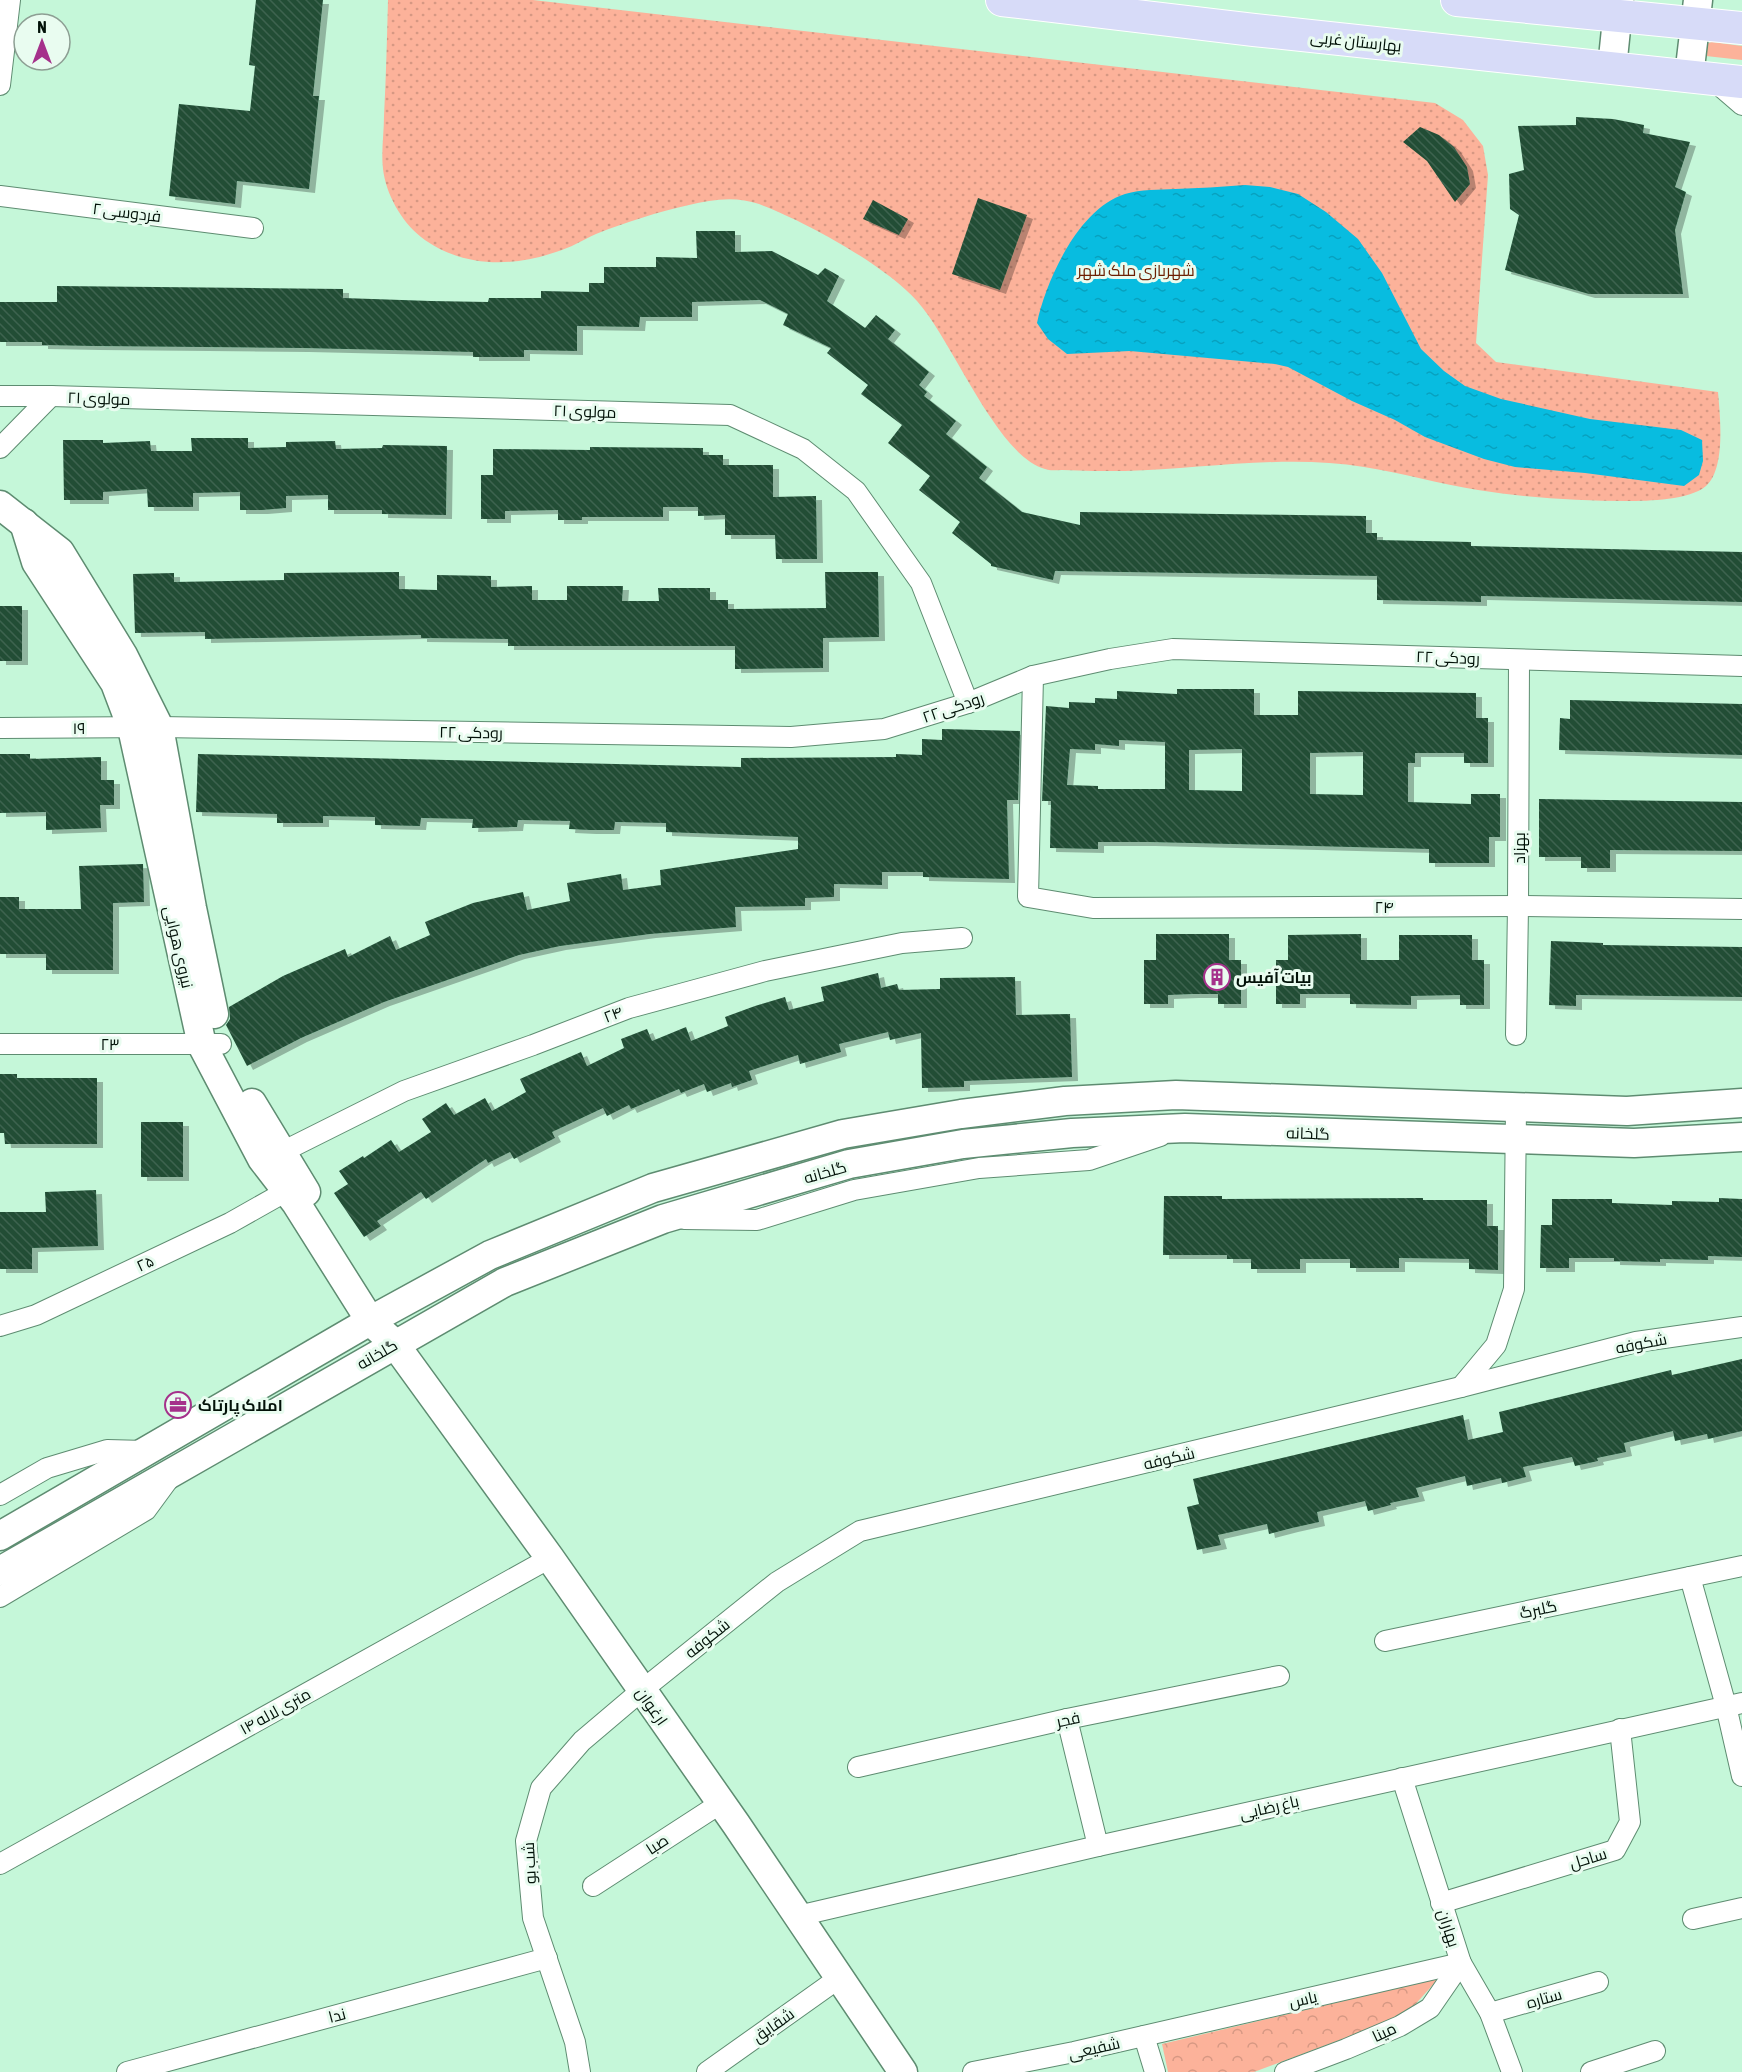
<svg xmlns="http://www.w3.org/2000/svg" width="1742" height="2072" font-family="'Asap Condensed',Cairo,sans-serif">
<defs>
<pattern id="forest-crowns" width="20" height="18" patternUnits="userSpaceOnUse" patternTransform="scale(1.5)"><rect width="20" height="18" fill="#fcb29a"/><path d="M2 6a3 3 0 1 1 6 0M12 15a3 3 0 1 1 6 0" fill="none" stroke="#d69883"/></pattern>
<pattern id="park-dots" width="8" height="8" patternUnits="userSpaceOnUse" patternTransform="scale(1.5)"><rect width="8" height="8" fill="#fcb29a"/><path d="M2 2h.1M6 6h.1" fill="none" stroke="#d69883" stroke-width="1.8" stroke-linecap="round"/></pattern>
<pattern id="water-ripples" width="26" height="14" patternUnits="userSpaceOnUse" patternTransform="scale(1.5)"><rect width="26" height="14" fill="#08bce0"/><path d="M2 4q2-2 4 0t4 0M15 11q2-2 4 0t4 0" fill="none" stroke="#07a1bf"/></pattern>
<pattern id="building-back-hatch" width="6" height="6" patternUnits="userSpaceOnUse" patternTransform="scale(1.5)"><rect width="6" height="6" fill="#204e36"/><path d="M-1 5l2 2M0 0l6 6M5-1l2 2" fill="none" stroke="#3d634f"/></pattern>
<filter id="shadow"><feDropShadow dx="6" dy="4" stdDeviation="0" flood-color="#0004"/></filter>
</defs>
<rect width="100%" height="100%" fill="#c5f7d9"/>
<polygon fill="#fcb29a" points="1712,42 1742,46 1742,60 1697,55 1698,46"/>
<polygon fill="url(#forest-crowns)" points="1439,1978 1412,2008 1383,2024 1254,2072 1168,2072 1162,2044"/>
<path fill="url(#park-dots)" d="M388,0H533L1435,103L1463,120L1483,146L1488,175L1476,343L1496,362L1718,392C1720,416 1726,468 1706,486C1690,500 1648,501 1628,501C1578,501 1528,498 1478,490C1440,484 1402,473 1364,467C1286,454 1204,469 1125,471C1104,471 1083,471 1062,470C1056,470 1050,471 1045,469C996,455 953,341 917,301C885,265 805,221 759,204C737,196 712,199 689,205C658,212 626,222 596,234C583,240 570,248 556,252C510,268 460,267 421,237C401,221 386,194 383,169C381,152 384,133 384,116C386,77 387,39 388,0Z"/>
<path fill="url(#water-ripples)" d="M1245,185L1270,187L1298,194L1326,212L1358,239L1382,273L1421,349L1444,371L1465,386L1501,399L1590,419L1681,430L1702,440L1703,461L1699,475L1684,486L1585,473L1515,467L1484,459L1425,437L1395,420L1352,401L1288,367L1275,364L1130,351L1067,354L1048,339L1037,323C1046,280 1079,208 1125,194C1141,189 1159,190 1175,189C1198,188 1222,187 1245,185Z"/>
<g fill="url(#building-back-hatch)" fill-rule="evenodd" filter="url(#shadow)">
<polygon points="256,0 323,0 313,96 319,96 309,189 237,181 235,204 169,196 179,104 250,111 255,66 249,65"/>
<polygon points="1576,117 1613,119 1644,125 1643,133 1690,142 1675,187 1686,192 1675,230 1683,294 1589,294 1505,270 1519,215 1510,209 1509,174 1524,170 1518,126 1576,125"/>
<polygon points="1420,127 1439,135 1454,147 1467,167 1470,184 1455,202 1427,161 1403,142"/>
<polygon points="978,198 1027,215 1000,290 952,274"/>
<polygon points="873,200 908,219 899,235 863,219"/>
<polygon points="696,231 735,231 735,252 772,251 818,275 825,268 839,276 827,301 865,328 876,315 895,330 888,339 929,372 919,385 927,392 924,396 956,421 946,434 987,467 979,478 1022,512 1080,525 1080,512 1366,516 1366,533 1377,533 1377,540 1471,542 1471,546 1742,552 1742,602 1481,596 1481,602 1377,600 1377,576 1055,571 1053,580 991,566 991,564 952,533 960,522 919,490 930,476 888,443 902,425 861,394 868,385 827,353 831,348 783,325 788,314 760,300 692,302 692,317 640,317 639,327 577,326 577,351 524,350 524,357 473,357 473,352 303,348 94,346 42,345 42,342 0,342 0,302 57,302 57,286 343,289 343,298 431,301 488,302 489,298 541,298 541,291 589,292 589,283 604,283 604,267 656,267 656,257 697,258"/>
<polygon points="191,438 248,438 248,448 286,447 286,442 335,441 336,449 382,448 383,445 447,446 446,515 382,514 382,510 328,510 328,495 286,496 286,508 262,510 240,510 240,492 193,493 193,507 148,507 147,489 103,492 103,500 64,500 63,440 103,440 103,443 150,441 151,451 192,451"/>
<polygon points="590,447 703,448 703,455 723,455 723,465 773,465 773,497 816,496 817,559 776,559 775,535 725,535 725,515 698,516 698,507 663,507 663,517 582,517 582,520 558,520 558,510 505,511 505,519 481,519 481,475 493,475 493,449 590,450"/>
<polygon points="399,572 399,589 437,590 437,575 491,576 491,587 532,586 532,600 567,600 567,586 623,586 622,601 659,601 658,588 710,588 710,600 728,600 728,609 826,608 825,572 878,572 879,637 823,638 823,668 735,669 735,646 508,646 508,639 421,638 421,635 205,639 205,632 135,633 133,574 174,573 174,582 284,580 284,573"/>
<rect x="0" y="606" width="22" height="55"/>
<path d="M1177,689H1254V715H1298V691L1476,693V718H1488V763H1464V753H1415V763H1408V802L1471,804V794H1500V837H1489V863H1429V849L1149,842H1098V849L1050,848L1051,801H1042L1046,706L1069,708V702L1095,703V698L1117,699V691L1177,694ZM1119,740L1165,742V789H1098V786L1067,785L1070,749L1095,750V744L1119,746ZM1242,749V791L1189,790V750ZM1363,752V795L1310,794V753Z"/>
<polygon points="1570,700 1742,704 1742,755 1559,750 1560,718 1570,719"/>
<polygon points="942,729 1020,731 1018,800 1007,800 1009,879 923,877 923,872 882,872 882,885 834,884 834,897 805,898 805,906 735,907 736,927 650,934 560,946 519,955 384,1002 301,1038 247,1066 226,1025 230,1019 229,1007 283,976 345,949 348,957 390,936 396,950 430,935 425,922 473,903 523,892 527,910 570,901 567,883 621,874 623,890 661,885 660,870 798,849 798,837 666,832 666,823 615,822 614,830 590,830 569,829 570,821 518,820 517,827 472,828 473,819 421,818 420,826 375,825 375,817 323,816 323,823 277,823 277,814 196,812 198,754 741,767 741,758 896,757 896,754 922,755 922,739 942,740"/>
<polygon points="0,754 30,754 30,759 101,757 101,780 114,780 114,805 100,805 101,828 46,830 46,812 0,813"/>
<polygon points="1539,799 1742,802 1742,851 1610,850 1610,868 1581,868 1581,857 1539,857"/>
<polygon points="143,864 144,902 113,903 113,970 46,970 46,954 0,954 0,897 19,897 19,909 81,909 79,866"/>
<polygon points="1156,934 1229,934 1229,960 1241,960 1241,1004 1218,1004 1218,994 1193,994 1168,995 1168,1004 1144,1004 1144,960 1156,960"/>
<polygon points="1361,934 1361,960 1399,960 1399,935 1472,935 1472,960 1484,960 1484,1005 1460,1005 1460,995 1411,996 1411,1005 1350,1004 1350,994 1300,994 1300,1004 1276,1004 1276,960 1288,960 1288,935"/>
<polygon points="1551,941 1603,943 1603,945 1742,947 1742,997 1576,995 1576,1006 1549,1005"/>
<polygon points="878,973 881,988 897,984 899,990 940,989 940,978 1015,977 1016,1015 1070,1014 1072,1077 964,1081 964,1087 922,1088 921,1033 890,1040 888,1032 839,1044 841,1052 800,1064 798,1055 749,1071 752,1080 732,1087 731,1083 707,1092 704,1084 681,1093 679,1089 631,1109 629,1105 607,1116 603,1108 552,1132 555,1138 514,1159 510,1152 488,1163 486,1159 426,1199 421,1192 377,1221 381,1226 364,1237 334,1193 348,1184 339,1171 363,1156 364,1158 391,1140 399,1152 431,1132 422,1119 446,1103 454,1115 485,1098 492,1111 526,1092 520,1079 581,1052 587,1066 624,1048 621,1039 647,1029 652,1041 686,1027 691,1041 728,1026 725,1017 755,1006 785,997 789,1010 824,1001 821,987"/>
<polygon points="0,1074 17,1074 17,1078 97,1078 97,1144 5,1144 4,1133 0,1133"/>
<rect x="141" y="1122" width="42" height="55"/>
<polygon points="96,1190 98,1246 32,1248 32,1269 0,1269 0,1212 46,1212 45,1192"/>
<polygon points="1164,1196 1222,1196 1222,1199 1423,1198 1423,1200 1487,1200 1487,1226 1498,1226 1498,1270 1469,1269 1469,1259 1399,1258 1399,1268 1350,1268 1350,1259 1300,1259 1300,1269 1251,1269 1251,1259 1227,1259 1227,1255 1163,1255"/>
<polygon points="1719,1198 1742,1199 1742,1257 1708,1256 1708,1260 1660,1259 1660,1262 1614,1261 1614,1258 1569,1258 1569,1268 1540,1268 1541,1225 1552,1225 1552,1199 1612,1199 1612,1203 1672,1205 1672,1201 1719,1202"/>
<polygon points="1742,1359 1742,1431 1708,1439 1707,1434 1675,1441 1673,1431 1624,1443 1626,1452 1597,1458 1598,1461 1575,1466 1572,1457 1523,1467 1526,1477 1502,1483 1501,1478 1467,1486 1465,1476 1416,1488 1419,1497 1390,1503 1391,1505 1368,1511 1365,1501 1317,1512 1319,1522 1292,1528 1269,1534 1267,1524 1218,1535 1221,1545 1197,1550 1187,1507 1199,1504 1193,1479 1463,1415 1468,1440 1503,1432 1499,1412 1671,1370 1672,1375"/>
</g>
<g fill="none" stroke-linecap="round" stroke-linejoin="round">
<defs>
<g id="street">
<polyline points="1713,80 1742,105"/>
<polyline points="0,85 10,0"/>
<polyline points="0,196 253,228"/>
<polyline points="0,396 51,396 730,415 803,449 856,491 921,583 968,703"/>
<polyline points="0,448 51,396"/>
<polyline points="1033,676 1028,897 1093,908 1518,906 1742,909"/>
<polyline points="0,728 159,727 791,737 884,729 968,703 1033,676 1110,659 1173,649 1742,666"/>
<polyline points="1516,1035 1518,906 1519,660"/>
<polyline points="0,1044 221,1044"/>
<polyline points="282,1152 404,1091 533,1045 629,1008 765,971 902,943 962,938"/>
<polyline points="684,1219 757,1220 854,1190 979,1168 1089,1160 1160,1136"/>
<polyline points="0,1326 36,1315 230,1223 285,1192"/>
<polyline points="1461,1387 1496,1345 1514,1289 1516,1109"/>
<polyline points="0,1495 47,1468 107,1450 145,1451"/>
<polyline points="1690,1577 1726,1706 1742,1776"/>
<polyline points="0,1597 146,1510 168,1480"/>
<polyline points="1385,1641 1742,1566"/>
<polyline points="1067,1719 1098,1846"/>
<polyline points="858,1767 1067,1719 1279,1676"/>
<polyline points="1402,1778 1461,1963 1490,2013 1512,2072"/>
<polyline points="0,1864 550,1558"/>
<polyline points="593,1886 721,1803"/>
<polyline points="1441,1903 1615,1850 1630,1822 1620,1729"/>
<polyline points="798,1916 1098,1846 1742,1703"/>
<polyline points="1693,1919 1742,1908"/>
<polyline points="1490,2013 1598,1982"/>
<polyline points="1144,2036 1155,2072"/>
<polyline points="127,2072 547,1958"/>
<polyline points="580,2072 575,2042 533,1918 526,1841 541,1788 582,1741 641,1691 777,1582 860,1531 1461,1387 1636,1342 1742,1327"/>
<polyline points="707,2072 839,1978"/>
<polyline points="973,2072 1074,2052 1461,1963"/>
<polyline points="1285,2072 1346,2049 1400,2026 1430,2008 1461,1963"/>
<polyline points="1591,2072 1655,2051"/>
</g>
<g id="secondary">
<polyline points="1612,68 1619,0"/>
<polyline points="1689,76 1698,0"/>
<polyline points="0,505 60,552 123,655 159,727 192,908 214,1014"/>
<polyline points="24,523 36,562 115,683 132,728 202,1045 262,1159 296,1203 371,1322 394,1343 550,1558 736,1824 903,2072"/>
<polyline points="252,1103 306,1192"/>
<polyline points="0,1536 382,1314 490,1255 653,1188 843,1134 961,1114 1065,1101 1176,1095 1627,1111 1742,1103"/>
<polyline points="0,1571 505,1282 663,1219 849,1164 963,1144 1072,1133 1185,1128 1634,1143 1742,1137"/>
</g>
<g id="primary">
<polyline points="1002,0 1254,30 1742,82"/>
<polyline points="1457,0 1742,28"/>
</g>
</defs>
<use href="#street" stroke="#5e8c71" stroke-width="22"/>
<use href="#secondary" stroke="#5e8c71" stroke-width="31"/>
<use href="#primary" stroke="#fff" stroke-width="34"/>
<use href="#street" stroke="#fff" stroke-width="20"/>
<use href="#secondary" stroke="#fff" stroke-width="28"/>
<use href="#primary" stroke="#d7dbf8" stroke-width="32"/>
</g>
<defs>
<symbol id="building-ring" viewBox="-11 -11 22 22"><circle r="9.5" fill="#e9fcf0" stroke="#a5318b" stroke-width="1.5"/><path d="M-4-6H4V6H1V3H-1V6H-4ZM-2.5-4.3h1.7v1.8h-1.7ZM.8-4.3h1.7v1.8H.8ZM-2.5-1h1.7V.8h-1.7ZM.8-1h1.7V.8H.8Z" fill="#a5318b"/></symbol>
<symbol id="office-ring" viewBox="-11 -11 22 22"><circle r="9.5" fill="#e9fcf0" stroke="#a5318b" stroke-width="1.5"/><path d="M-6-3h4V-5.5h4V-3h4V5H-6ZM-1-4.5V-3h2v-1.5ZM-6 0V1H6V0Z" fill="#a5318b"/></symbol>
</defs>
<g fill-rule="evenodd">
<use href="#building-ring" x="1202" y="962" width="30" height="30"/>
<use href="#office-ring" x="163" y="1390" width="30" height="30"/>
</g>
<g text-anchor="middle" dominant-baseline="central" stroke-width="6" stroke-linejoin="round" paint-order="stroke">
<g font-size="16" fill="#021108" stroke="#e9fcf0">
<text transform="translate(1356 41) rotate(6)">بهارستان غربی</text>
<text transform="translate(127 212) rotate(7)">فردوسی ۲</text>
<text transform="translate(99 398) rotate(2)">مولوی ۲۱</text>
<text transform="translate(585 411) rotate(2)">مولوی ۲۱</text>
<text transform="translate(1448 657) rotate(2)">رودکی ۲۲</text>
<text transform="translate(953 707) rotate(-19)">رودکی ۲۲</text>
<text x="79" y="728">۱۹</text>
<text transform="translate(471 732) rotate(1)">رودکی ۲۲</text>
<text transform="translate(1519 848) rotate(-90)">بهزاد</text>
<text x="1384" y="907">۲۴</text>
<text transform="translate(179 947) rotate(77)">نیروی هوایی</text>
<text transform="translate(613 1014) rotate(-21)">۲۴</text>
<text x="110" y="1044">۲۳</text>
<text transform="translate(1308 1133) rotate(2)">گلخانه</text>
<text transform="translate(825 1172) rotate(-16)">گلخانه</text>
<text transform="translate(145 1263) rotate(-25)">۲۵</text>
<text transform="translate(1641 1343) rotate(-11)">شکوفه</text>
<text transform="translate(377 1354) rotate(-30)">گلخانه</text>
<text transform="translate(1169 1458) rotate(-13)">شکوفه</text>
<text transform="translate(1538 1609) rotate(-12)">گلبرگ</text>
<text transform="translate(707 1638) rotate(-39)">شکوفه</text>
<text transform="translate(652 1706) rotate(55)">ارغوان</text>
<text transform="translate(275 1711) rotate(-29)">۱۴ متری لاله</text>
<text transform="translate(1068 1719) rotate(-12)">فجر</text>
<text transform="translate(1269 1807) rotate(-13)">باغ رضایی</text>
<text transform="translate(657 1844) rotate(-33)">صبا</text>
<text transform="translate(1588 1858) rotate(-17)">ساحل</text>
<text transform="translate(529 1863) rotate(-93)">شب بو</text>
<text transform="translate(1449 1928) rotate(72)">بهاران</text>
<text transform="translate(1544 1998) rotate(-16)">ستاره</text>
<text transform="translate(1303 1999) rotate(-13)">یاس</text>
<text transform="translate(337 2015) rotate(-15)">ندا</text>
<text transform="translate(773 2025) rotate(-35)">شقایق</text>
<text transform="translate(1384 2032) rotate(-25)">مینا</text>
<text transform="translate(1094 2048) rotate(-13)">شفیعی</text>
</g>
<g font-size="16" fill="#6d1f01" stroke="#e9fcf0">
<text x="1136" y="270">شهربازی ملک شهر</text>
</g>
<g font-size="16" font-weight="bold" fill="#021108" stroke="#e9fcf0" text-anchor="start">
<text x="1236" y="977">بیات آفیس</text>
<text x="198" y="1405">املاک پارتاک</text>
</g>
</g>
<g transform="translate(42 42)"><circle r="28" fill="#e9fcf0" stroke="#8d9e93" stroke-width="1.5"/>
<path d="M0-4.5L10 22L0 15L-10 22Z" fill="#a5318b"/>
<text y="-9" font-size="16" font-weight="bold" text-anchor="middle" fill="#021108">N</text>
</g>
</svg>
